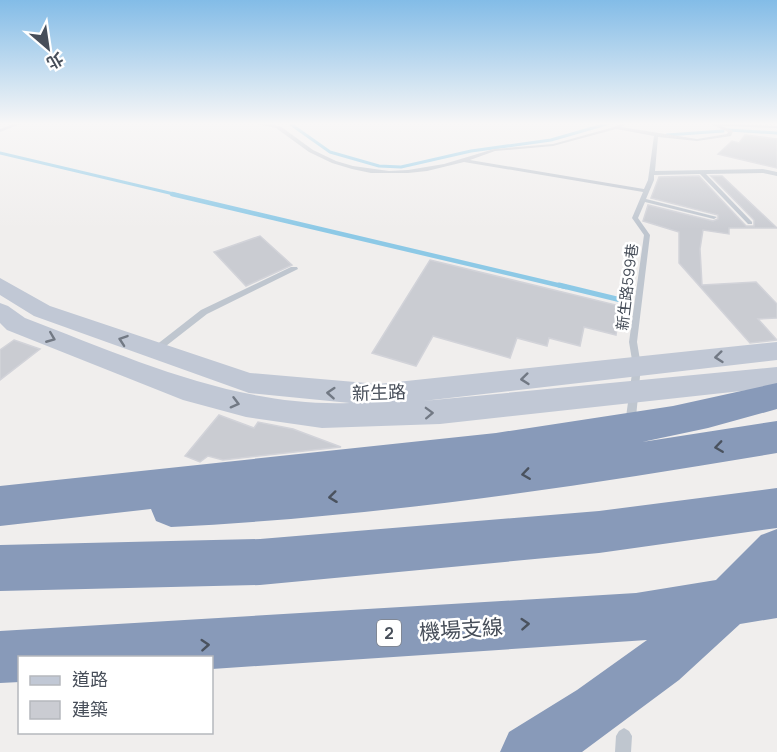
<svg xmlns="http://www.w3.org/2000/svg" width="777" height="752" font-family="Manrope,'Noto Sans TC',sans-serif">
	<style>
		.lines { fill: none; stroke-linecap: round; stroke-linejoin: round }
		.stream-far2 { stroke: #8dc9e6; stroke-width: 3 }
		.stream-far1 { stroke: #8dc9e6; stroke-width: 4.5 }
		.stream { stroke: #8dc9e6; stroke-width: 5 }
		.building { fill: #caccd2; stroke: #d2d3d9; stroke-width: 1.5 }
		.lane { fill: #bfc6cf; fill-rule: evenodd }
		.secondary { fill: #c1c8d5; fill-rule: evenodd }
		.highway { fill: #889ab9; fill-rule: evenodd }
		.oneway { stroke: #727984 }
		.oneway2 { stroke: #4a525e }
		.labels { text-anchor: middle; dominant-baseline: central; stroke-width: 5; stroke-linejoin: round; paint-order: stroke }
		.far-street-label { font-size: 15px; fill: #474e59; stroke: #fff }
		.shield { fill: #fff; stroke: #7e838b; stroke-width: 1.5 }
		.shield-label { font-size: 16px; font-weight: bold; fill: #474e59 }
		.street-label { font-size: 18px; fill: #474e59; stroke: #fff }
		.near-street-label { font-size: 21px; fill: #474e59; stroke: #fff }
	</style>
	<rect width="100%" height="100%" fill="#f0eeed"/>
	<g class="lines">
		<g class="stream-far2">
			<path d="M 266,123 L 272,125"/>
			<path d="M 289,123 L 330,152 L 379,166 L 401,167 L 471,151 L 551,140 L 610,123"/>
			<path d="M 728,130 L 777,133"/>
			<path d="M 667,135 L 723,131"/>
			<path d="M 0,153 L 178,195"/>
		</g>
		<path class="stream-far1" d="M 172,194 L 566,287"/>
		<path class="stream" d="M 559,285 L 625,301"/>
	</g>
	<g class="building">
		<path d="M 745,135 L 777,139 L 777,168 L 718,154 L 732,141 L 739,143 Z"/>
		<path d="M 699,176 L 746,226 L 754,226 L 754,220 L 711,176 L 722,176 L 777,228 L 729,228 L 729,234 L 703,230 L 700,249 L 702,285 L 756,282 L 777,304 L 777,318 L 758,319 L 777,340 L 750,343 L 679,263 L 679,232 L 643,221 L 648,205 L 713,221 L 718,219 L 718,215 L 651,198 L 659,177 Z"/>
		<path d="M 260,236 L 292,265 L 246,286 L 214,252 Z"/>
		<path d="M 430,260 L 620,306 L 616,335 L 584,327 L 580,346 L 549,338 L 547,346 L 517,338 L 510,358 L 433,336 L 416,366 L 372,353 Z"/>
		<path d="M 14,340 L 40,349 L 0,380 L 0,350 Z"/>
		<path d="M 219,415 L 254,428 L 258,422 L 293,429 L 341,447 L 223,460 L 208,456 L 200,462 L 185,456 Z"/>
	</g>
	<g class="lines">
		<g class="lane">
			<path d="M 16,123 L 23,123 L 0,132 L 0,129 Z"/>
			<path d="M 253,123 L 280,126 L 313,150 L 336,161 L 353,166 L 389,171 L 408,170 L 444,164 L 494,149 L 553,144 L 614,127 L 622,123 L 628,123 L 621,127 L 697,139 L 727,134 L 728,132 L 713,125 L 713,123 L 777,126 L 777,128 L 722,126 L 733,131 L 731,136 L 697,141 L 658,137 L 655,171 L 763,169 L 777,172 L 777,176 L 763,173 L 706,174 L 752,222 L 752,224 L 748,224 L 700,174 L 654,175 L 654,180 L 646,199 L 717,217 L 714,219 L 645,202 L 638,218 L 650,235 L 637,342 L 641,366 L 636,417 L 634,420 L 631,421 L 628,420 L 626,417 L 633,366 L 629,342 L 644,235 L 632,218 L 643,192 L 464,162 L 427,171 L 408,173 L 371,173 L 352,169 L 332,163 L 309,152 L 276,128 ZM 616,129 L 654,136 L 648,180 L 644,189 L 470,160 L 495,151 L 553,146 Z"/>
			<path d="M 291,267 L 297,267 L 298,269 L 207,314 L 157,353 L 151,353 L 150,351 L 151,349 L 201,310 Z"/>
			<path d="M 624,728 L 629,731 L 632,736 L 631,752 L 615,752 L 616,736 L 619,731 Z"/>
		</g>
		<path class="secondary" d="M 0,278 L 50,306 L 250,373 L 378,384 L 777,342 L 777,360 L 423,401 L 777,367 L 777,387 L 440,424 L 322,428 L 246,417 L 183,400 L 7,330 L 0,323 L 0,303 L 8,306 L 25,318 C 130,358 235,407 350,403 L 249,393 L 34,316 L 0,295 Z"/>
		<g class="highway">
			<path d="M 777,383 L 777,409 L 708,428 L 642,442 L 777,421 L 777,453 C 576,487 375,517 171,527 L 156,521 L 151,509 L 0,526 L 0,486 L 496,433 L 673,406 Z"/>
			<path d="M 777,488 L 777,528 L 599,553 L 260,585 L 0,591 L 0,545 L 260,539 L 599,511 Z"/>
			<path d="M 777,529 L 777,618 L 740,624 L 679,680 L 582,752 L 500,752 L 509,732 L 577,690 L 647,640 L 212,669 L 212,658 L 20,658 L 20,682 L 0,683 L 0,631 L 636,593 L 716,580 L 761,535 Z"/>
		</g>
	</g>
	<defs><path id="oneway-chevron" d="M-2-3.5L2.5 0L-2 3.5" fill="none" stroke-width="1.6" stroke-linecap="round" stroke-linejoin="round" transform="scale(1.5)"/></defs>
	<g class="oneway">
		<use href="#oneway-chevron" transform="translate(51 338) rotate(22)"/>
		<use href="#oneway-chevron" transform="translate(123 340) rotate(-161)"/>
		<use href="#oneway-chevron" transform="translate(719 357) rotate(174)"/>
		<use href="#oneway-chevron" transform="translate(525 379) rotate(174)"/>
		<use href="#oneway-chevron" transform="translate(331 393) rotate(-176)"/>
		<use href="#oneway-chevron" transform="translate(235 403) rotate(15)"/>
		<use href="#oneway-chevron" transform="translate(429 413) rotate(-2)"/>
	</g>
	<g class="oneway2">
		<use href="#oneway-chevron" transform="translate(719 447) rotate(172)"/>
		<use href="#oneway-chevron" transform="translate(526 474) rotate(172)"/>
		<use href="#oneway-chevron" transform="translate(333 497) rotate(173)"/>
		<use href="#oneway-chevron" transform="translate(525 624) rotate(-4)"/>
		<use href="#oneway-chevron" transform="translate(205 645) rotate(-4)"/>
	</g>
	<linearGradient id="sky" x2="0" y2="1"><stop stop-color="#83bce7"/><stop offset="0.54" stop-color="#f8f7f7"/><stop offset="1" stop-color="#f8f7f7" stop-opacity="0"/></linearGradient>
	<rect width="777" height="229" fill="url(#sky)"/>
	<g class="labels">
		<g class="far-street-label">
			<text transform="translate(627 287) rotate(-83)">新生路599巷</text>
		</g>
		<rect class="shield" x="377" y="620" width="24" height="26" rx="4.5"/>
		<g class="shield-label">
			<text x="389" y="633">2</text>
		</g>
		<g class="street-label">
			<text transform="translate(379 392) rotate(-2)">新生路</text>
		</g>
		<g class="near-street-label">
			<text transform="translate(461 629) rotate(-4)">機場支線</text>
		</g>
	</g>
	<rect x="18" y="656" width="195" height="78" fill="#ffffff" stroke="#b5b8bd" stroke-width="1.5"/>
	<rect x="30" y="676" width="30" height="9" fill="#c1c8d5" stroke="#b5b8bd" stroke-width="1.5"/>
	<text x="72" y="686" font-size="18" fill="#474e59">道路</text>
	<rect x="30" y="701" width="30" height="18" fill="#caccd2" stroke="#b5b8bd" stroke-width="1.5"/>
	<text x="72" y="716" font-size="18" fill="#474e59">建築</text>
	<g transform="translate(48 48) rotate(151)" stroke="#ffffff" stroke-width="4.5" paint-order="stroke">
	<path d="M0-4.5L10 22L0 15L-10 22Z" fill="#474e59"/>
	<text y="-9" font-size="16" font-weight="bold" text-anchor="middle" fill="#474e59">北</text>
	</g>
</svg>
